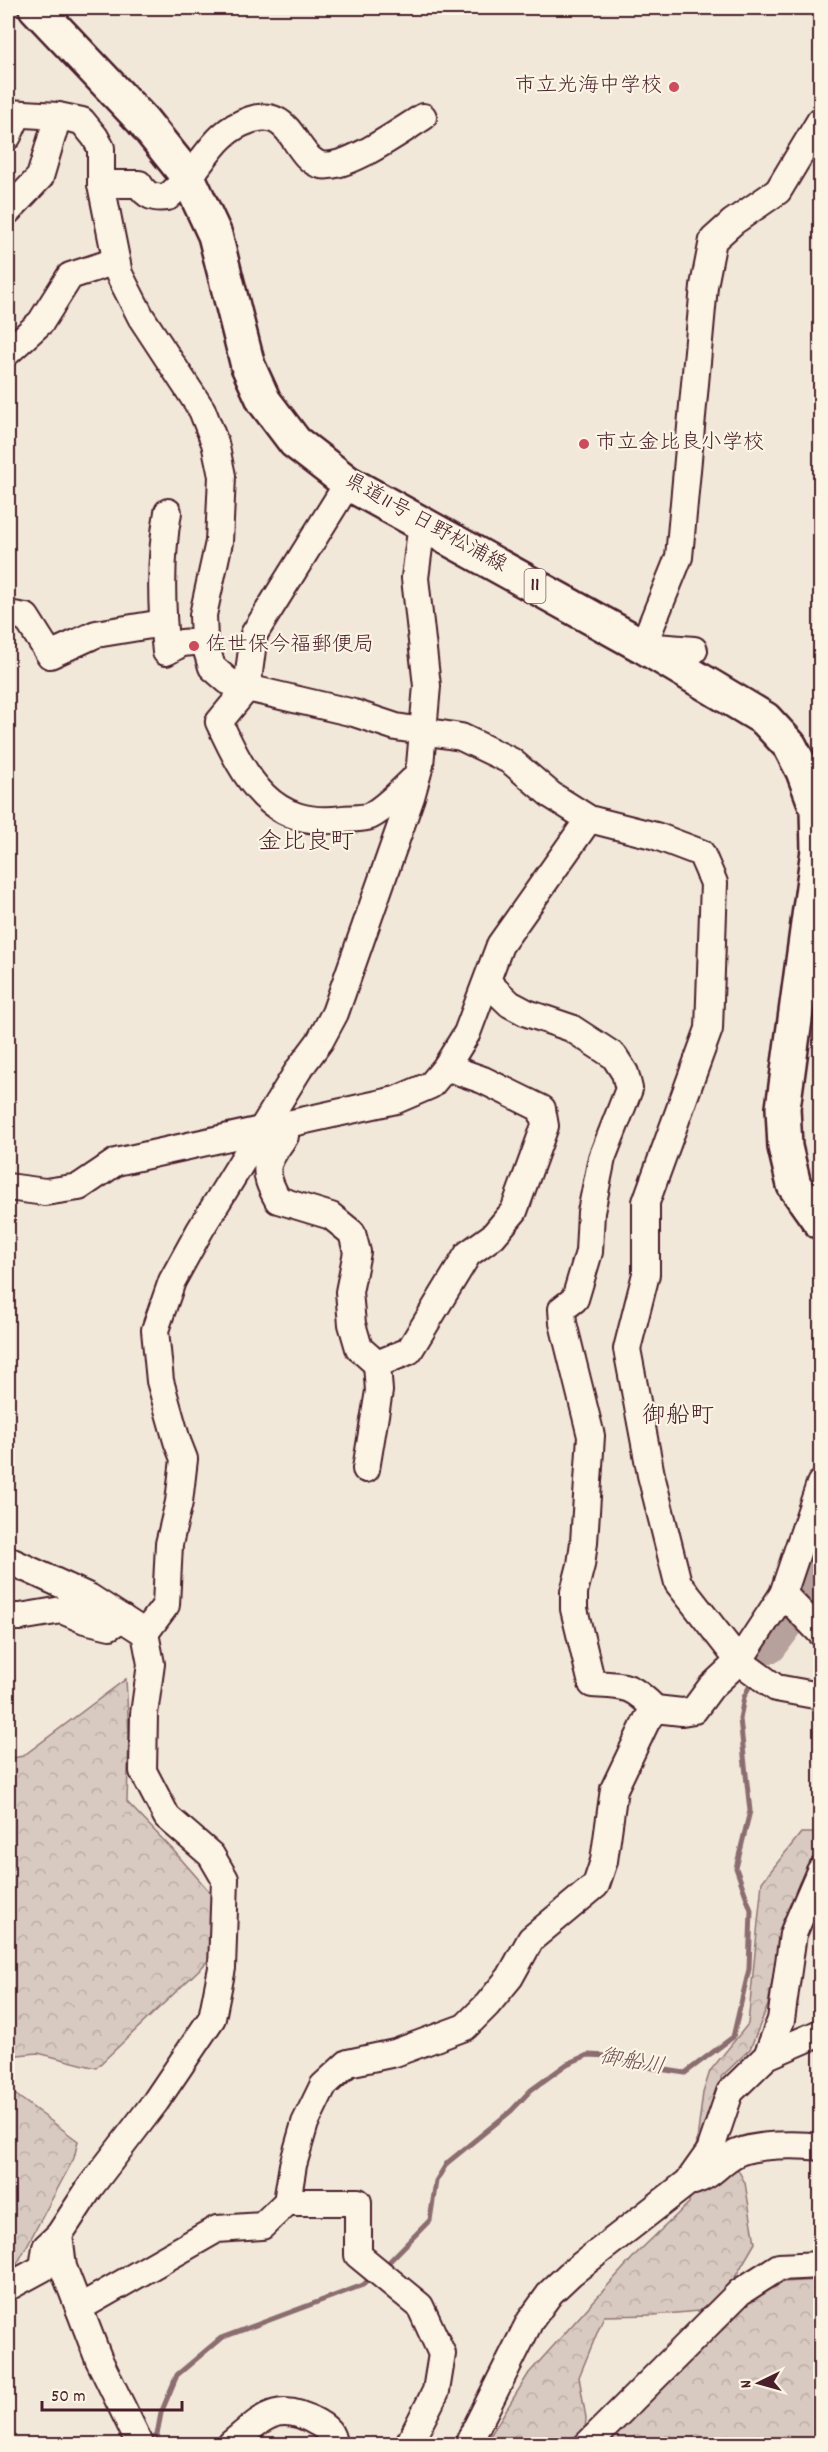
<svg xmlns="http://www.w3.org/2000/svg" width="828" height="2452" font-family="Dekko,'Klee One',sans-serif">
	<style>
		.forest { fill: url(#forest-crowns); stroke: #917476; stroke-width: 1.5 }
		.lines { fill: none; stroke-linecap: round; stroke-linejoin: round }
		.stream { stroke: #8b6d6f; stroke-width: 5 }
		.river { stroke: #b6a19c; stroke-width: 33 }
		.minor-casing { stroke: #4a1f2b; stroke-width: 30 }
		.major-casing { stroke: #4a1f2b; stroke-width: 38 }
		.minor { stroke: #fcf5e5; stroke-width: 26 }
		.major { stroke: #fcf5e5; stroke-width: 33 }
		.poi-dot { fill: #d1495b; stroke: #fcf5e5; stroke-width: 2 }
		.labels { text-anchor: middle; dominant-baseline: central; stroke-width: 4.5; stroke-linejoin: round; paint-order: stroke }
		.shield { fill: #fcf5e5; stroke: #7f5f63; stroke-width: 1.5 }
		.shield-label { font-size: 20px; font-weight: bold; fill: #4a1f2b }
		.poi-label { font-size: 21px; fill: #4a1f2b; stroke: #fcf5e5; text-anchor: start }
		.street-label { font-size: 21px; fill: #4a1f2b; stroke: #fcf5e5 }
		.water-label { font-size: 22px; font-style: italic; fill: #704c53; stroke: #fcf5e5 }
		.quarter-label { font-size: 24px; fill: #4a1f2b; stroke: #fcf5e5 }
	</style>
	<defs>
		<pattern id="forest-crowns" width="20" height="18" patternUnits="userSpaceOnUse" patternTransform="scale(1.5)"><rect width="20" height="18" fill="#d8cac0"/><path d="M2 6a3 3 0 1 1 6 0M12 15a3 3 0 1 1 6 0" fill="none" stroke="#bbada5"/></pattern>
	</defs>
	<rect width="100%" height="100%" fill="#f1e8da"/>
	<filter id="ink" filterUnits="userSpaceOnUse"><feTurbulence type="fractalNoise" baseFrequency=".0167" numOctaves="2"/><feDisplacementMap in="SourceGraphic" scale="12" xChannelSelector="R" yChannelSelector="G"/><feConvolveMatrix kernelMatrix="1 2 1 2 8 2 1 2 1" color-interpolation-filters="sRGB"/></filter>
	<g filter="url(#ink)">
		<g class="forest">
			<path d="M 126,1679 L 129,1735 L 127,1802 L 173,1850 L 237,1923 L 205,1964 L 96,2068 L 38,2053 L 8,2056 L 8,1759 L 23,1756 Z"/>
			<path d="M 801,1833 L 817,1833 L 816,1851 L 782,1923 L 768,2005 L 750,2049 L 721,2077 L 725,2145 L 745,2183 L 755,2243 L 727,2291 L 699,2311 L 654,2315 L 604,2316 L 579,2377 L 586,2418 L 585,2430 L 569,2444 L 485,2444 L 529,2373 L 637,2253 L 689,2203 L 703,2093 L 710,2071 L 748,2024 L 762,1882 Z"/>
			<path d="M 8,2089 L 78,2141 L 74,2158 L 8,2281 Z"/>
			<path d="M 820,2280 L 820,2444 L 605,2444 L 740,2307 L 783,2282 Z"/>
		</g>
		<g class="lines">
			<g class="stream">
				<path d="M 759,1668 L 770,1647"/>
				<path d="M 384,2267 L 430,2220 L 436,2181 L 447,2163 L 511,2111 L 531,2090 L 567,2064 L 588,2055 L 609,2056 L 653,2068 L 685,2073 L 733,2037 L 749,1969 L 751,1910 L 736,1868 L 750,1811 L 740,1719 L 744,1697 L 753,1679"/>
				<path d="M 148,2443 L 157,2435 L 161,2413 L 177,2375 L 221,2338 L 363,2285 L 372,2277"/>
			</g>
			<path class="river" d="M 770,1647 L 794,1615 L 820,1550"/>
			<g class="minor-casing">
				<g id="minor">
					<path d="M 8,113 L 58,116 L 82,121 L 95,137 L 101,148 L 101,184 L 119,274 L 141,317 L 202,410 L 215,443 L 222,476 L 219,542 L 203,615 L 204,641 L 212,667 L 228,681 L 247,688 L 354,713 L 396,727 L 461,737 L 511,761 L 551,795 L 589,819 L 656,836 L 701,853 L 714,883 L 709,1029 L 646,1202 L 646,1274 L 627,1349 L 651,1475 L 678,1583 L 739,1661 L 776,1688 L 820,1696"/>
					<path d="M 8,136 L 18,114"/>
					<path d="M 101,184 L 139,184 C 146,196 154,199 168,197 C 175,190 182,184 188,178 C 209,154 217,131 250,120 C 265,115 276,117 287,129 C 297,140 305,161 321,165 C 347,170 400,131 423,117"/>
					<path d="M 8,211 L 40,177 L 58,116"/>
					<path d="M 8,352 L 41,322 L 70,276 L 116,261"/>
					<path d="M 348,483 L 254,634 L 247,688 L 219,722 C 246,780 271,829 343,819 C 351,818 363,819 370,816 C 387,807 402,790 416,777"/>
					<path d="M 168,512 C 160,558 161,606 166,652 L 182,643 L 204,641"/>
					<path d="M 8,614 L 26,617 L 50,655 L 96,634 L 163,623"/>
					<path d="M 694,650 L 643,646 L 679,557 L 704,286 L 713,240 L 733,222 L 778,191 L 820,121"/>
					<path d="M 487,982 L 510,1004 L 527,1013 L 571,1028 L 614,1056 L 625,1073 L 629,1089 L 602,1158 L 591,1212 L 589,1252 L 575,1299 L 562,1309 L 563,1323 L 591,1436 L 584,1542 L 581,1565 L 574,1592 L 574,1609 L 592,1684 C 625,1686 631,1684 655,1709"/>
					<path d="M 283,1123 L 285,1136 C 265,1163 261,1170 278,1200 L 331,1216 L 352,1233 L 357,1252 L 349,1292 L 352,1324 L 359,1348 L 377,1364"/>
					<path d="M 8,1187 L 45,1192 L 79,1187 L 116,1162 L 396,1100 L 431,1085 L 446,1067 L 467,1033 L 500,945 L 589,819"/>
					<path d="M 366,1469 L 379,1391 L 377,1364 L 409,1351 L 468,1254 L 493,1236 L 514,1211 L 545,1126 L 542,1109 L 483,1080 L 446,1067"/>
					<path d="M 8,1560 L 89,1597 L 145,1633 L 151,1664 L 144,1714 L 143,1771 L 167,1817 L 211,1855 L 225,1879 L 222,1968 L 212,2018 L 156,2101 L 91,2186 L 59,2235 L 46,2247 L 43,2268 L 8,2287"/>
					<path d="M 783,1594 L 820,1632"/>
					<path d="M 8,1617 L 20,1617 L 62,1610 L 85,1620 L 110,1626 L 122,1618"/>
					<path d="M 145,1633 L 166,1605 L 169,1544 L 179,1502 L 184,1459 L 177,1441 L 160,1381 L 155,1330 L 172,1281 L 200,1230 L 299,1069 L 320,1041 L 335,1013 L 411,797 L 420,765 L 427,686 L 415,578 L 422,523"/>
					<path d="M 767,2056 L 820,2033"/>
					<path d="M 694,2181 C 712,2176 720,2161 737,2153 C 756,2144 799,2144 820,2147"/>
					<path d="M 287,2202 L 358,2202 L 358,2255 L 420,2306 L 442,2354 L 436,2391 L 409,2444"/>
					<path d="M 59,2235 L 63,2267 L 79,2308 L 99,2360 L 140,2444"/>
					<path d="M 79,2308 L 217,2229 L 262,2226 L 287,2202 L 293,2165 L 305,2123 L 323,2086 L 348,2063 L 395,2053 L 465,2027 L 487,2005 L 510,1977 L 531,1939 L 596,1885 L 604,1861 L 614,1789 L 647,1720 L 655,1709 L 682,1712 L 694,1710 L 711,1687 L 739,1661 L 783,1594 L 820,1484"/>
					<path d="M 231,2444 C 263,2418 277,2399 318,2423 C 327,2428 332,2433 333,2444"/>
					<path d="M 468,2444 L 530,2321 L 551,2292 L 570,2274 L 688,2182 L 710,2151 L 730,2092 L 767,2056 L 781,2020 L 793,1934 L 820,1871"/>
					<path d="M 588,2444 L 740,2292 L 779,2267 L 820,2265"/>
				</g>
			</g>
			<g class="major-casing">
				<path id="major" d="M 36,8 L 143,121 L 188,177 L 215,235 L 248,366 L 264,401 L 295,442 L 348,483 L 643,646 L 765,719 L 790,746 L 803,771 L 817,809 L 818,850 L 783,1108 L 785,1147 L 794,1185 L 820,1222"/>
			</g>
			<use href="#minor" class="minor"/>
			<use href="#major" class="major"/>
		</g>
	</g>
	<g class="poi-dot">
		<circle cx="674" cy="87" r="6"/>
		<circle cx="584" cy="444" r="6"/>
		<circle cx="194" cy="646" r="6"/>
	</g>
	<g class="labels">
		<rect class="shield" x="524.5" y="569" width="21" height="34" rx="4.5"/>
		<g class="shield-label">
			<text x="535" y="586">11</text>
		</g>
		<g class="poi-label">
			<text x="662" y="87" text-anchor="end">市立光海中学校</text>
			<text x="596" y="444">市立金比良小学校</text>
			<text x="206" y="646">佐世保今福郵便局</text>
		</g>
		<g class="street-label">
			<text transform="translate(425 524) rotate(29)">県道11号 日野松浦線</text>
		</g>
		<g class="water-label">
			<text transform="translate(632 2063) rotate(10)">御船川</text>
		</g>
		<g class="quarter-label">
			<text x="306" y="843">金比良町</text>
			<text x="678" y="1417">御船町</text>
		</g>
	</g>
	<rect width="828" height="2452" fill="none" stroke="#fcf5e5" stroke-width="30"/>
	<rect x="15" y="15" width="798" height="2422" fill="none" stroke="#4a1f2b" stroke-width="2" filter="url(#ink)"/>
	<g transform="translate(759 2383) rotate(265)" stroke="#fcf5e5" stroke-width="4.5" paint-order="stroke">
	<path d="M0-4.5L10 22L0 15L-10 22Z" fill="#4a1f2b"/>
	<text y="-9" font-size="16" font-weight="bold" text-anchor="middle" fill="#4a1f2b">N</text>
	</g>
	<path d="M42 2401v9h140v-9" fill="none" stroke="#4a1f2b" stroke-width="3"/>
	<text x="51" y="2401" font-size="18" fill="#4a1f2b" stroke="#fcf5e5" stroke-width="4.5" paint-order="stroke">50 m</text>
</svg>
